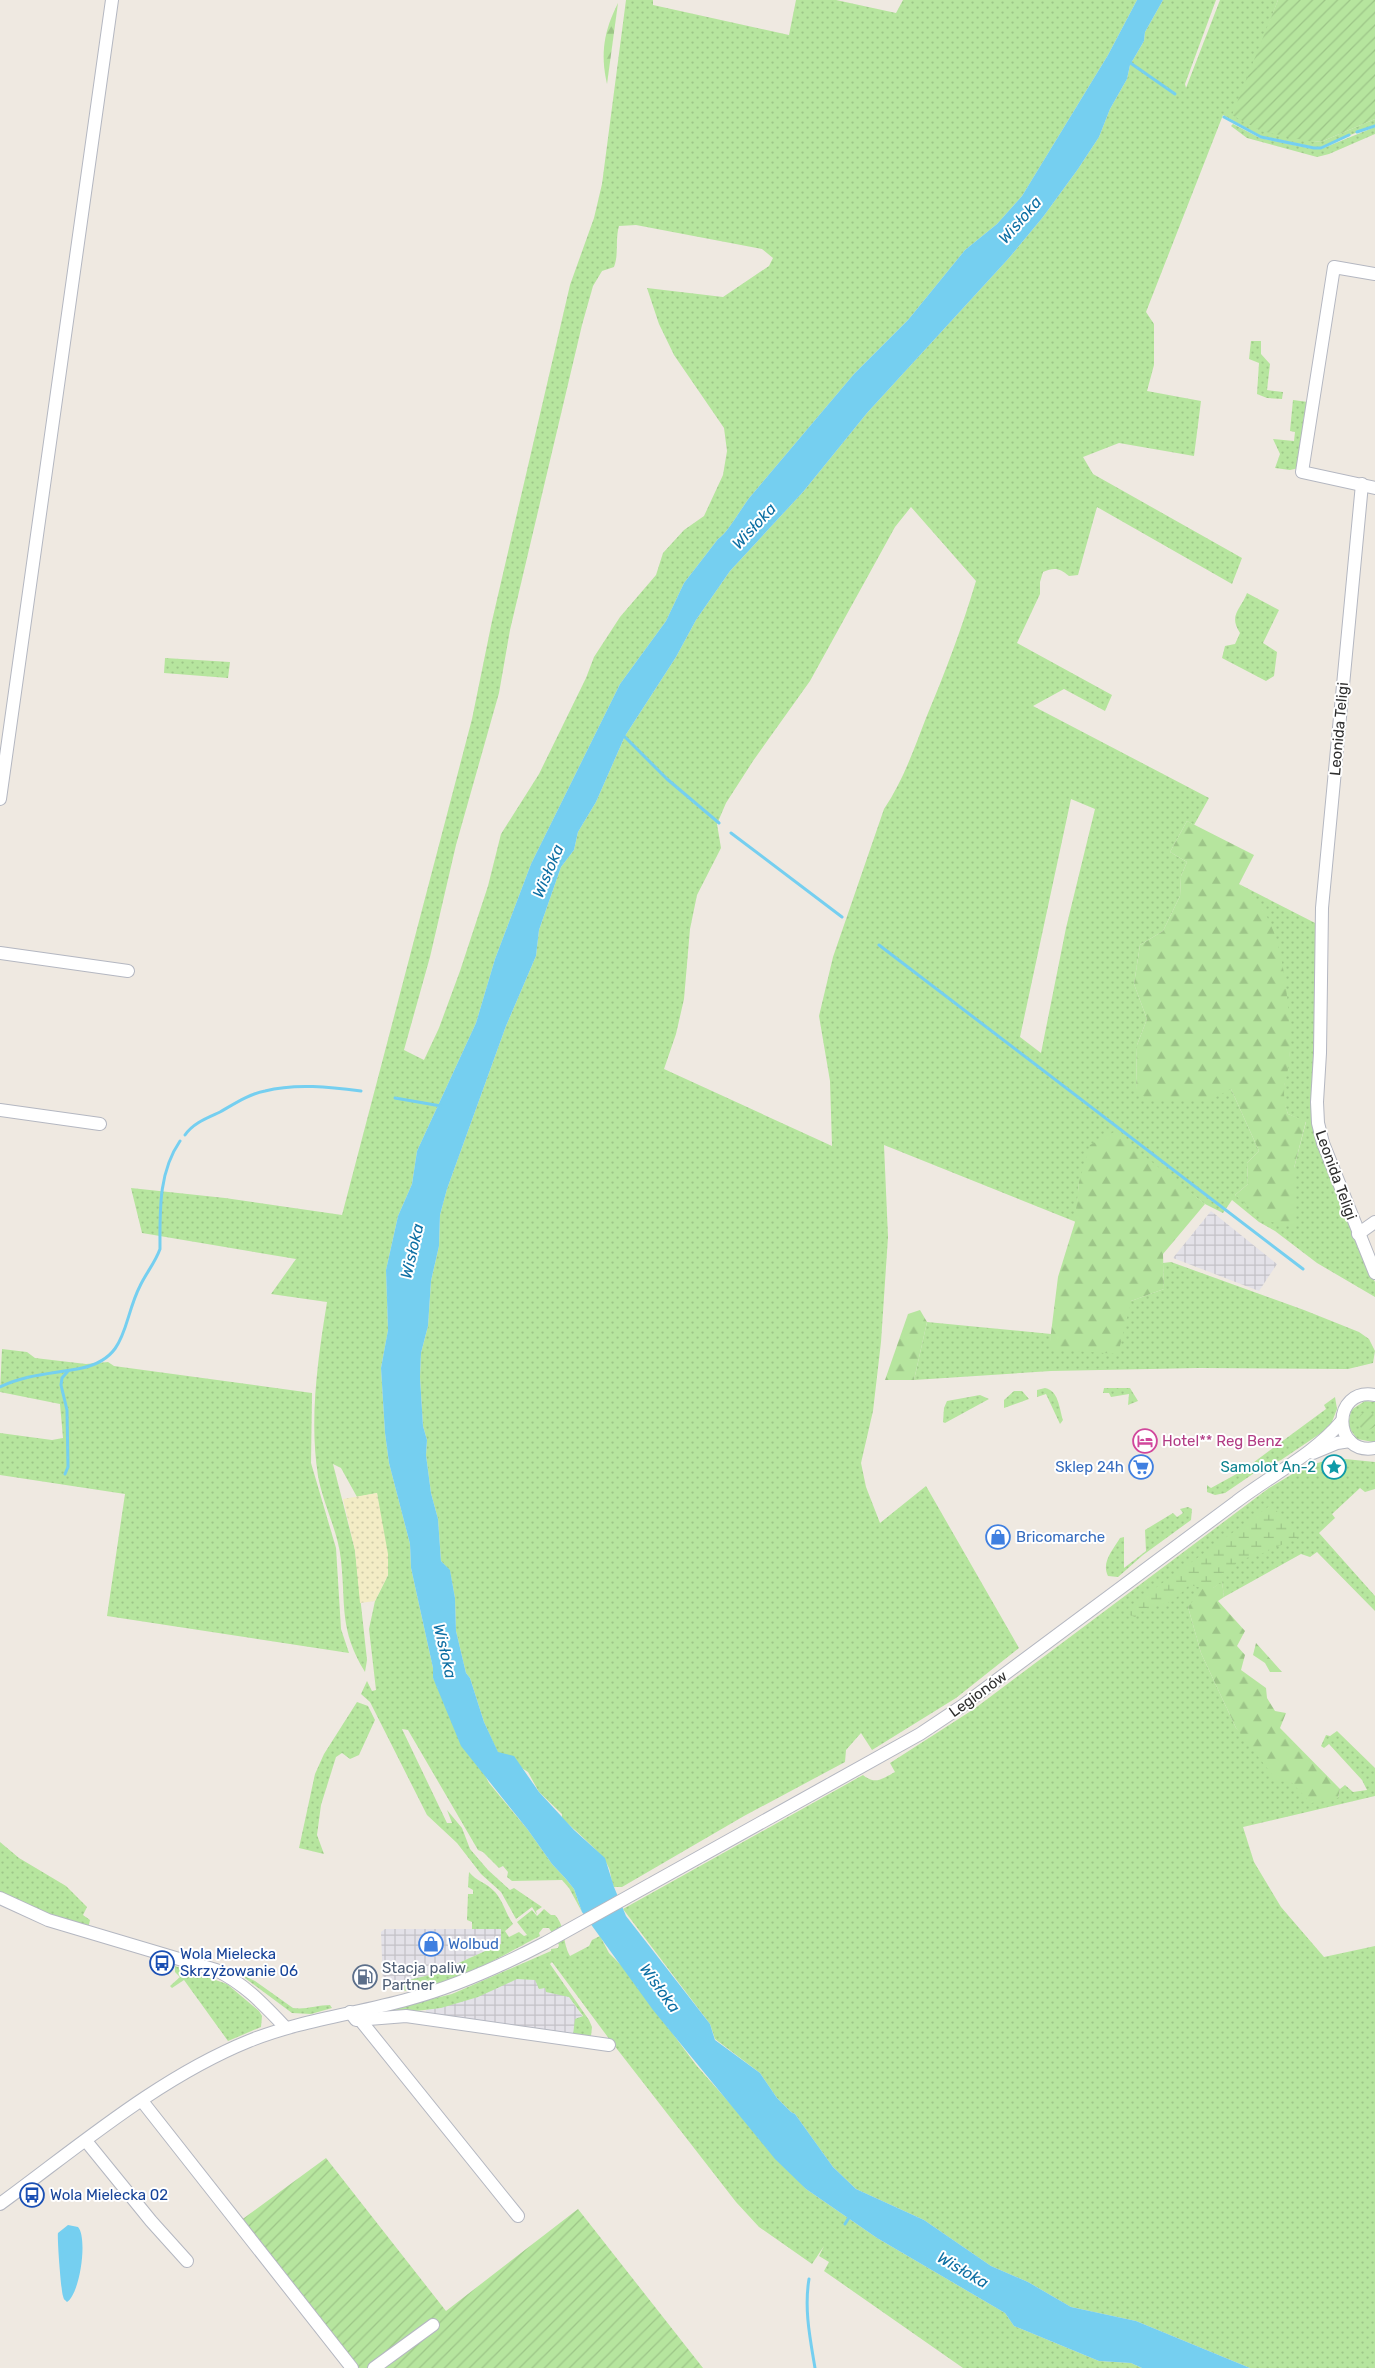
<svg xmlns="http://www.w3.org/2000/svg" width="1375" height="2368" font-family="Rubik,sans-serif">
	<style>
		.industrial { fill: url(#industrial-grid) }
		.grass { fill: url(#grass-dots); fill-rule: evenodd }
		.forest { fill: url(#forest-firs) }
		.wetland { fill: url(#wetland-marsh) }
		.sand { fill: url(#sand-dots) }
		.garden { fill: url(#garden-furrows) }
		.water { fill: #75cff0 }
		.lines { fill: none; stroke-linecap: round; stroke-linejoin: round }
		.stream { stroke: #75cff0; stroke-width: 3 }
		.minor-casing { stroke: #b4b7c1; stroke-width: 14 }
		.minor { stroke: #fff; stroke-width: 12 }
		.labels { text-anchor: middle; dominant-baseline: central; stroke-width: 4; stroke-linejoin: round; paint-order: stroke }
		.street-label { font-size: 15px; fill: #2e2e2e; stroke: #fff }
		.hotel-label { font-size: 15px; fill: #b23c85; stroke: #fff; text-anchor: start }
		.shop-label { font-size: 15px; fill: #366cbe; stroke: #fff; text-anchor: start }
		.culture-label { font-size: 15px; fill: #0d838f; stroke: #fff; text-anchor: end }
		.transit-label { font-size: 15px; fill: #164399; stroke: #fff; text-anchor: start }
		.service-label { font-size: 15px; fill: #4e5e75; stroke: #fff; text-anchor: start }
		.water-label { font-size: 16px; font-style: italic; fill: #0d6fa3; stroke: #fff }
	</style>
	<defs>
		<pattern id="industrial-grid" width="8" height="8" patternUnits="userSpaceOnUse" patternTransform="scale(1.25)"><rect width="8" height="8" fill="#e3e1e8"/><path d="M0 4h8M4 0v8" fill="none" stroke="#c3c1c7"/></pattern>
		<pattern id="grass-dots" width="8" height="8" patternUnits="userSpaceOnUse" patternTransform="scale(1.25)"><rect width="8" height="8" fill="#b6e59e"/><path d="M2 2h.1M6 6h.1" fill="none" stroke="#9dc588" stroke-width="1.8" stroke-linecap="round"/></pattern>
		<pattern id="forest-firs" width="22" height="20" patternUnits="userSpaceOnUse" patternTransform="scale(1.25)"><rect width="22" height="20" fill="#b6e59e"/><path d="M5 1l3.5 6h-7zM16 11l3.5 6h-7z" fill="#9dc588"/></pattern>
		<pattern id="wetland-marsh" width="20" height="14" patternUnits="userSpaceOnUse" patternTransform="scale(1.25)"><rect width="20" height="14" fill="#b6e59e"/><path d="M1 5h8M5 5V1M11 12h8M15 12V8" fill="none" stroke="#9dc588"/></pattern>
		<pattern id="sand-dots" width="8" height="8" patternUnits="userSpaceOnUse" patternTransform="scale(1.25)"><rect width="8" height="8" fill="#f3ecc5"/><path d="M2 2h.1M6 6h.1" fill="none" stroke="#d1cbaa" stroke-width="1.8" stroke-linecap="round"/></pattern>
		<pattern id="garden-furrows" width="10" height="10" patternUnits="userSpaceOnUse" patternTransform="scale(1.25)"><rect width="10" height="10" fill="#b6e59e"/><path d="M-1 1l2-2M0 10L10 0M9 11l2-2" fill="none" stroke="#9dc588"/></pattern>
	</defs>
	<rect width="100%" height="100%" fill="#efe9e1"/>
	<g class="industrial">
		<path d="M 1211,1211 L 1277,1264 L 1259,1291 L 1173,1258 Z"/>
		<path d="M 385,1929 L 501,1929 L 501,1944 L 434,1974 L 409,1981 L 383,1984 L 381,1932 Z"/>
		<path d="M 540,1966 L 569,1997 L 583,2017 L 584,2037 L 426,2016 L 426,2010 Z"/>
	</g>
	<g class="grass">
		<path d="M 626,0 L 653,0 L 653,5 L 789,35 L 796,0 L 836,0 L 896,13 L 903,0 L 1137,0 L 1108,55 L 1022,196 L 997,224 L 965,250 L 908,320 L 854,374 L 750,497 C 742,507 727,534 718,539 L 684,583 L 666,621 L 620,684 L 531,864 L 495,959 L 476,1023 L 417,1151 L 412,1184 L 398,1216 L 386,1270 L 388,1330 L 381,1368 L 385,1433 L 389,1463 L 410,1544 L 411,1568 L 433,1668 L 433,1678 L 489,1783 L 528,1830 L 552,1864 L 566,1879 L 574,1889 L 582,1912 L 569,1888 L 562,1880 L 512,1881 L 507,1877 L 508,1872 L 503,1866 L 499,1868 L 483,1852 L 478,1850 L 408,1730 L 402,1729 L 447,1823 L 452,1823 L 447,1810 L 462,1828 L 470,1849 L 488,1870 L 510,1890 L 514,1888 L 542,1907 L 536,1911 L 537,1915 L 532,1907 L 516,1919 L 501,1892 L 481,1874 L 457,1843 L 427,1815 L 370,1702 L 361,1694 L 367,1681 L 372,1691 L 376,1690 L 369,1629 L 375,1601 L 388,1575 L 377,1493 L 357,1497 L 341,1468 L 333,1464 L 355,1550 L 367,1660 L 365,1672 C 339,1629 346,1607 341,1560 C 338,1531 323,1504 318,1476 C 309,1419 318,1358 327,1302 L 271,1294 L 296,1259 L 142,1233 L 131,1188 L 225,1198 L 342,1215 L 472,719 L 492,621 L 570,285 L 594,218 L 602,184 ZM 636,225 L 762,249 L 773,258 L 769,266 L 723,297 L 647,288 L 659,324 L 674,355 L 724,428 L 727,451 L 723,475 L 704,516 L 684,530 L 663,553 L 656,575 L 620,617 L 594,657 L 586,678 L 539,774 L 501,834 L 488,886 L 460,971 L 439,1028 L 424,1060 L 404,1050 L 430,957 L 456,845 L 499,693 L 510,630 L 582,325 L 593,286 L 602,271 L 614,267 C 619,254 615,240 619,226 Z"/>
		<path d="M 1163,0 L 1216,0 L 1185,84 L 1186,88 L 1220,0 L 1278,0 L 1263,40 L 1313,142 L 1323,141 L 1375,119 L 1375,125 L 1321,147 L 1314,147 L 1261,136 L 1223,115 L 1146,312 L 1154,324 L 1154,365 L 1147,391 L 1201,401 L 1194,456 L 1119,443 L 1083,457 L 1093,474 L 1242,558 L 1232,584 L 1097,507 L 1078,575 L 1069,576 C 1060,568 1054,567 1043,572 L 1040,582 L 1040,594 L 1017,643 L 1112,695 L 1105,711 L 1064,689 L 1033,706 L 1209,798 L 1194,825 L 1187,821 L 1170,852 L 1187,862 L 1181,876 L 1180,896 L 1163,931 L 1140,945 L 1134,984 L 1147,1019 L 1137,1045 L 1136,1090 L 1231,1089 L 1259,1151 L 1247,1163 L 1248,1184 L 1235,1195 L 1294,1225 L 1294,1168 L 1306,1122 L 1288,1114 L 1282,1097 L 1290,1052 L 1263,911 L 1239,884 L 1317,924 L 1314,1124 L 1365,1262 L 1375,1282 L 1375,1297 L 1317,1263 L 1275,1231 L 1259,1222 L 1232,1200 L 1223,1213 L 1205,1204 L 1154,1166 L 1079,1182 L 1076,1222 L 884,1145 L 888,1237 L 881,1342 L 873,1411 L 861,1463 L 866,1487 L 880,1523 L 926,1486 L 1019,1648 L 956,1698 L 872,1750 L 861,1733 L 846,1750 L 845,1762 L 744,1816 L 622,1887 L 614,1887 C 611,1881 611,1874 609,1868 C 605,1855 573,1829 562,1818 L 562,1814 L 539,1792 L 528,1772 L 498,1753 L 484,1722 L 470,1678 L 466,1673 L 456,1631 L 455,1598 L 450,1571 L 441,1561 L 438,1519 L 431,1493 L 426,1455 L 427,1440 L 423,1426 L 420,1377 L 421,1353 L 428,1326 L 431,1281 L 439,1246 L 440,1215 L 447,1189 L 506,1026 L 536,956 L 539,930 L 561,867 L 574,850 L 578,832 L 596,802 L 625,736 L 676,657 L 696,620 L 730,571 L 803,492 L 867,413 L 1009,258 L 1043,217 L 1078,169 L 1099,137 L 1110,109 L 1127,79 L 1130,65 L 1144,41 L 1145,32 ZM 911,507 L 976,581 C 962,628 945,673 926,718 C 914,749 903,781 884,809 L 833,957 L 819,1016 L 830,1081 L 832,1146 L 664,1069 L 676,1034 L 684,999 L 690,929 L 697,895 L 721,848 L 717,824 L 726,803 L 753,761 L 810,681 L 895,527 ZM 1071,799 L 1095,809 L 1066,928 L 1041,1053 L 1020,1037 Z"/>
		<path d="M 1233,124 L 1260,138 L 1313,149 L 1321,149 L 1375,127 L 1375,134 L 1329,154 L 1317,157 L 1247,138 L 1231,126 Z"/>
		<path d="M 1251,341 L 1261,341 L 1261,354 L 1270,364 L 1267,390 L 1283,392 L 1282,399 L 1267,398 L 1257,394 L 1259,363 L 1249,359 Z"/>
		<path d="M 1293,400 L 1308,402 L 1303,420 L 1303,439 L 1299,451 L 1299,468 L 1290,470 L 1275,468 L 1280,454 L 1273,439 L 1294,441 L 1295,432 L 1290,431 Z"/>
		<path d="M 1247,593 L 1279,610 L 1263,643 L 1277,652 L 1274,676 L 1266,681 L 1222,658 L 1225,646 L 1235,644 L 1240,633 C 1228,615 1241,609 1247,593 Z"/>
		<path d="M 165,658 L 230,662 L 228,678 L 164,673 Z"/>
		<path d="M 1171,1262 L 1304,1310 L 1359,1332 L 1369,1339 L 1375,1351 L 1373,1363 L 1348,1369 L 1199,1368 L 1051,1371 L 914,1380 L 927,1322 L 1051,1334 L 1050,1349 L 1131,1301 L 1164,1289 L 1163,1263 Z"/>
		<path d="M 2,1349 L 27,1352 L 35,1358 L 86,1364 L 108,1362 L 114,1366 L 312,1393 L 311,1463 L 336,1548 L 341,1629 L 349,1653 L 107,1616 L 125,1494 L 0,1475 L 0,1433 L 52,1440 L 63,1438 L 60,1404 L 0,1392 Z"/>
		<path d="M 1045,1388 C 1059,1391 1059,1408 1063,1420 L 1060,1424 L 1046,1394 L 1037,1397 L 1037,1390 Z"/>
		<path d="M 1104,1388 L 1130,1388 L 1138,1401 L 1128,1405 L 1129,1394 L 1111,1397 L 1109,1393 L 1103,1393 Z"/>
		<path d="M 1014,1391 L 1022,1391 L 1029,1399 L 1004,1408 L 1004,1400 Z"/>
		<path d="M 980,1395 L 989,1399 L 945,1423 L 943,1422 L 944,1408 L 947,1401 Z"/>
		<path d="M 1335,1397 L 1337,1409 L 1330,1427 L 1281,1460 L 1263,1467 L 1225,1493 L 1215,1495 L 1207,1492 L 1207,1485 L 1211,1488 L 1242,1471 L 1326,1409 L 1324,1405 Z"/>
		<path d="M 1365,1401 L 1375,1402 L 1375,1441 L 1373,1442 L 1357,1439 L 1348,1426 L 1351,1410 Z"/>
		<path d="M 1335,1458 L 1375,1462 L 1375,1489 L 1365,1492 L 1360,1488 L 1332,1514 L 1335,1518 L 1319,1533 L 1375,1596 L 1375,1611 L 1317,1552 L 1310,1557 L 1301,1554 L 1224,1597 L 1222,1582 L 1213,1588 L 1207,1589 L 1188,1607 L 1201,1653 L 1236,1728 L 1291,1782 L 1338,1798 L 1340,1789 L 1345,1785 L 1353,1792 L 1367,1790 L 1362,1780 L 1329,1744 L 1324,1748 L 1321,1746 L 1326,1735 L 1330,1736 L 1337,1731 L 1375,1768 L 1375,1796 L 1243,1827 L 1254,1862 L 1281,1907 L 1324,1957 L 1375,1946 L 1375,2368 L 1250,2368 L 1136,2321 L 1071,2307 L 1028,2282 L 991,2266 L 924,2220 L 856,2189 L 833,2167 L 795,2114 L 791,2112 L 777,2098 L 760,2073 L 715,2039 L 710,2024 L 623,1909 L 863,1775 C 875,1785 882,1779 895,1772 L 890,1763 L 974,1709 L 1269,1488 L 1304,1467 Z"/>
		<path d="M 1188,1507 L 1192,1509 L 1191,1520 L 1143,1555 L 1118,1577 L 1108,1576 C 1101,1562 1113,1550 1120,1538 L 1124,1537 L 1124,1568 L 1146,1551 L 1145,1530 L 1173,1513 L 1177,1517 L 1183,1513 L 1180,1509 Z"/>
		<path d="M 357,1702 L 368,1706 L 375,1720 L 359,1755 L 350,1759 L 342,1753 L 336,1757 L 321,1805 L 317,1835 L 324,1854 L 299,1848 L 315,1774 L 324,1754 Z"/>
		<path d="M 0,1842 L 19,1858 L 66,1886 L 87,1907 L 83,1915 L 90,1920 L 88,1929 L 53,1917 L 0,1892 Z"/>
		<path d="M 469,1872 C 476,1881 487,1883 495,1892 C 503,1901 506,1914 513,1924 L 505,1931 L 509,1937 L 519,1932 L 524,1936 L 527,1935 L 517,1922 L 532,1910 L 537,1916 L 544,1909 L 551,1915 L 555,1915 C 566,1927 562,1942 570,1956 L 589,1946 L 592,1940 L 600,1936 L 609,1953 L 623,1967 L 696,2065 L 806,2189 L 877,2238 L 1005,2313 L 1014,2326 L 1099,2361 L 1131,2363 L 1142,2368 L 963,2368 L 824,2271 L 829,2262 L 819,2256 L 824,2246 L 812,2264 L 759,2227 L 736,2202 L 610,2040 L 552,1962 L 550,1964 L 589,2020 L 592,2027 L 591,2036 L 573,2035 L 575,2019 L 583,2016 L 569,1997 L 546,1992 L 545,1988 L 539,1989 L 535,1980 L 517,1979 L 478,1997 L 441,2008 L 366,2017 L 366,2015 L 452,1994 L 551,1951 L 551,1949 L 558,1948 L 559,1945 L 549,1928 L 543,1928 L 539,1933 L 540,1936 C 514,1949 425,2002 400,1989 L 396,1983 L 434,1974 L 501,1944 L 501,1929 L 472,1929 L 472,1922 L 467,1920 L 468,1894 L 473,1894 L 473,1890 L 468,1887 Z"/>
		<path d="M 175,1966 L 227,1984 L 259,2011 L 262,2016 L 261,2027 L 228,2041 L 184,1980 L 172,1988 L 170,1986 L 180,1977 L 175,1972 Z"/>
		<path d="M 238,1973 L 255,1981 L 293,2008 C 305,2010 318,2005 330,2005 L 332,2008 L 311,2014 L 292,2013 Z"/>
	</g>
	<g class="forest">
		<path d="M 618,3 L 607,84 C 600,53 604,31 618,3 Z"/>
		<path d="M 1187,821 L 1254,855 L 1239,884 C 1247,892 1256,900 1262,909 C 1285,940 1290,1013 1290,1051 C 1290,1077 1278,1086 1288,1114 L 1306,1121 L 1294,1168 L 1294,1226 L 1266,1221 L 1235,1195 L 1248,1184 L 1247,1163 L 1259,1151 L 1231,1089 L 1210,1100 L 1148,1100 L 1136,1090 L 1137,1045 L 1147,1019 L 1134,984 L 1140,945 L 1163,931 L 1180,896 L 1181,876 L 1187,862 L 1170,852 Z"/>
		<path d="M 1114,1132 L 1205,1204 L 1163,1254 L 1164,1289 L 1131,1301 L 1118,1354 L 1049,1349 L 1058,1277 L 1075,1222 L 1079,1182 L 1090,1145 Z"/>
		<path d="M 920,1310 L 927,1322 L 914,1380 L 885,1380 L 908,1314 Z"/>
		<path d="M 1222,1581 L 1224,1597 L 1218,1601 L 1245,1631 L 1237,1646 L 1245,1655 L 1241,1670 L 1266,1688 L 1267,1698 L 1275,1711 L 1286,1713 L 1280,1728 L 1340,1789 L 1338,1798 L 1311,1803 L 1291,1782 L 1277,1781 L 1236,1728 L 1201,1653 L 1188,1607 L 1203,1588 L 1213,1588 Z"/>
		<path d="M 1256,1643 L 1282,1672 L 1270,1672 L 1265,1663 L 1253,1655 Z"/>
	</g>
	<path class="wetland" d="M 1271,1505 L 1299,1535 L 1297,1538 L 1261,1554 L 1239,1560 L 1222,1581 L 1213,1588 L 1207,1589 L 1189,1585 L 1173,1601 L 1143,1610 L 1135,1617 L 1127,1614 L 1129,1607 Z"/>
	<path class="sand" d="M 377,1493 L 388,1554 L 388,1575 L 375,1601 L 360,1603 L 355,1550 L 343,1499 Z"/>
	<g class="garden">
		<path d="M 1278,0 L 1375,0 L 1375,119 L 1323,141 L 1313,142 L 1261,131 L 1232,115 Z"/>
		<circle cx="1367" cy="1421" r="9"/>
		<path d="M 326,2158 L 446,2311 L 578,2209 L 703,2368 L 358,2368 L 240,2221 Z"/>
	</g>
	<g class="water">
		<path d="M 1137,0 L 1163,0 L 1145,32 L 1144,41 L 1130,65 L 1127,79 L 1110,109 L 1099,137 L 1078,169 L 1043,217 L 1009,258 L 867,413 L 803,492 L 730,571 L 696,620 L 676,657 L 625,736 L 596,802 L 578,832 L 574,850 L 561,867 L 539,930 L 536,956 L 506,1026 L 447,1189 L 440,1215 L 439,1246 L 431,1281 L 428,1326 L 421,1353 L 420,1377 L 423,1426 L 427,1440 L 426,1455 L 431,1493 L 438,1519 L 441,1561 L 450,1570 L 455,1598 L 456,1631 L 466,1673 L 470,1678 L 484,1722 L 498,1752 L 514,1756 L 539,1792 L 574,1830 L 605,1858 L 614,1887 L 626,1916 L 710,2024 L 715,2040 L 760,2073 L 777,2098 L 791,2112 L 795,2114 L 833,2167 L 856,2189 L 924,2220 L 991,2266 L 1028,2282 L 1071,2307 L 1136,2321 L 1250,2368 L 1142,2368 L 1131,2363 L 1099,2361 L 1014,2326 L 1005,2313 L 877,2238 L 806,2189 L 775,2159 L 653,2010 L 582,1912 L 574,1889 L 566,1879 L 552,1864 L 528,1830 L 461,1746 L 433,1678 L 433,1668 L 411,1568 L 410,1544 L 389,1463 L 385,1433 L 381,1368 L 388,1330 L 386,1270 L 398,1216 L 412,1184 L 417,1151 L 476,1023 L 495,959 L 531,864 L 620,684 L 666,621 L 684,583 L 718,539 C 727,534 742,507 750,497 L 854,374 L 908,320 L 965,250 L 997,224 L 1022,196 L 1108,55 Z"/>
		<path d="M 68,2225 L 78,2227 C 88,2238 80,2294 67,2302 C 64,2299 64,2300 63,2296 C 61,2291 57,2237 58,2233 Z"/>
	</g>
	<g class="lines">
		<g class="stream">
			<path d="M 1129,62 L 1175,94"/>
			<path d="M 1224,117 L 1261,137 L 1314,148 L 1321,148 L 1349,135"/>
			<path d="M 1357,132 L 1375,126"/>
			<path d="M 622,734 L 667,779 L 719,823"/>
			<path d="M 731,833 L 842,917"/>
			<path d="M 879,945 L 1303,1269"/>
			<path d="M 395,1098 L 441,1106"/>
			<path d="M 185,1135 C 193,1123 207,1118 220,1112 C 234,1104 249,1094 265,1091 C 295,1083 331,1087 361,1091"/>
			<path d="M 0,1387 C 27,1374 53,1374 82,1368 C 129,1358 122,1321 140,1286 C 146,1273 155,1263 160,1249 C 160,1212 158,1173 180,1141"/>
			<path d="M 65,1474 L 68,1467 L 67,1410 L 61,1385 L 62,1378 L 68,1371"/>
			<path d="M 845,2224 L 850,2216"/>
			<path d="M 809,2279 C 804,2309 810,2338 815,2368"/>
		</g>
		<g class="minor-casing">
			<g id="minor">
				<path d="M 1375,274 L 1334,267 L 1302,472 L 1375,488"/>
				<path d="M 1362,484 L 1322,908 L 1320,1053 L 1317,1102 L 1318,1123 L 1323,1143 L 1375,1273"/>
				<path d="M 0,799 L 112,0"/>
				<path d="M 0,953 L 128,971"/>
				<path d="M 0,1110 L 100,1124"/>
				<path d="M 1358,1234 L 1375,1222"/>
				<path d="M 1375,1395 C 1331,1387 1332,1456 1375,1448"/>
				<path d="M 1313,1453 L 1337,1443 L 1350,1441"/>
				<path d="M 0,1898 L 48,1920 L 216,1970 C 245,1984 264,2005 286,2028"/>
				<path d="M 350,2012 L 356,2020 L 406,2016 L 609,2045"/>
				<path d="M 361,2021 L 518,2216"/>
				<path d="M 142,2101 L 352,2368"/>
				<path d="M 86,2141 L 151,2221 L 187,2261"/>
				<path d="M 0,2204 C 78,2147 158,2078 249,2041 C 301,2020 356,2014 409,1999 C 457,1986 501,1966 545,1943 L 920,1734 L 962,1706 C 1054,1638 1145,1570 1236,1502 C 1271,1475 1313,1455 1341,1422"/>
				<path d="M 374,2368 L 433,2325"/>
			</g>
		</g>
		<use href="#minor" class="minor"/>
	</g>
	<defs>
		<g id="hotel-ring" transform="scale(1.25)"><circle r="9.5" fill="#fff" stroke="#d1479c" stroke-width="1.5"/><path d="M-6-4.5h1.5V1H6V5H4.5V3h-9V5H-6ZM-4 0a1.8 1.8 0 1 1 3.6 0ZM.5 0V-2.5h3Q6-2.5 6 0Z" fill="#d1479c"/></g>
		<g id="supermarket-ring" transform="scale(1.25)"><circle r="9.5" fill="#fff" stroke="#3f7fe0" stroke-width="1.5"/><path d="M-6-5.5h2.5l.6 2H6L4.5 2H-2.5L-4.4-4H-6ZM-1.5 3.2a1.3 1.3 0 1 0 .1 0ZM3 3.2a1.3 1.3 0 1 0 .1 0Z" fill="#3f7fe0"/></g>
		<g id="sight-ring" transform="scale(1.25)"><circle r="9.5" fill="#fff" stroke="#0f9aa8" stroke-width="1.5"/><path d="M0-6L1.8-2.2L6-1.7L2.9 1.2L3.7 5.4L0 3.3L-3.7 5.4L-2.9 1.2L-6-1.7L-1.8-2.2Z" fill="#0f9aa8"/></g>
		<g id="shop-ring" transform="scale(1.25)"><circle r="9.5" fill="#fff" stroke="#3f7fe0" stroke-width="1.5"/><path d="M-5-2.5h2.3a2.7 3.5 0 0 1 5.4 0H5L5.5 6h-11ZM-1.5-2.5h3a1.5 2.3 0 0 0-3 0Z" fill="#3f7fe0"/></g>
		<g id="bus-ring" transform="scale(1.25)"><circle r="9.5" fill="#fff" stroke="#1a4fb4" stroke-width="1.5"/><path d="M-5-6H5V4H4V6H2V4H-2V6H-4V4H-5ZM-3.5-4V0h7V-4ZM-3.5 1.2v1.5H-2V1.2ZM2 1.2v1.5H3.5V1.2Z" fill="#1a4fb4"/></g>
		<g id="fuel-ring" transform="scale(1.25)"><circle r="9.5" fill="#fff" stroke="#5c6f8a" stroke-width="1.5"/><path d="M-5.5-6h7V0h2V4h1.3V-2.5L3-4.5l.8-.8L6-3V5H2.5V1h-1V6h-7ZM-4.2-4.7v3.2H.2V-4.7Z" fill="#5c6f8a"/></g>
	</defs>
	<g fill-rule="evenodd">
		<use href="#hotel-ring" x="1145" y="1441"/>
		<use href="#supermarket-ring" x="1141" y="1467"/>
		<use href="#sight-ring" x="1334" y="1467"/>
		<use href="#shop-ring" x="998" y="1537"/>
		<use href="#shop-ring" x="431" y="1944"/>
		<use href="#bus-ring" x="162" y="1963"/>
		<use href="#fuel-ring" x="365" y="1977"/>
		<use href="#bus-ring" x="32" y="2195"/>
	</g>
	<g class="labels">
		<g class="street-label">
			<text transform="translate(1339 729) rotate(-85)">Leonida Teligi</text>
			<text transform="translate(1336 1175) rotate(70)">Leonida Teligi</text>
			<text transform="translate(978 1694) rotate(-36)">Legionów</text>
		</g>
		<g class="hotel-label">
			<text x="1162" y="1441">Hotel** Reg Benz</text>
		</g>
		<g class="shop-label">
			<text x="1124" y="1467" text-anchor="end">Sklep 24h</text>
			<text x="1016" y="1537">Bricomarche</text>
			<text x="448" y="1944">Wolbud</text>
		</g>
		<g class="culture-label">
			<text x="1316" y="1467">Samolot An-2</text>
		</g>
		<g class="transit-label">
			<text x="180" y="1954">Wola Mielecka<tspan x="180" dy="17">Skrzyżowanie 06</tspan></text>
			<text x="50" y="2195">Wola Mielecka 02</text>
		</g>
		<g class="service-label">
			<text x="382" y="1968">Stacja paliw<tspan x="382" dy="17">Partner</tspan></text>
		</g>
		<g class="water-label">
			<text transform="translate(1020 220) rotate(-49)">Wisłoka</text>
			<text transform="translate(754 526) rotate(-47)">Wisłoka</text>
			<text transform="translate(548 871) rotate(-67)">Wisłoka</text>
			<text transform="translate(412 1251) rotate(-77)">Wisłoka</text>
			<text transform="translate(445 1651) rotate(77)">Wisłoka</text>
			<text transform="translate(660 1988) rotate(54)">Wisłoka</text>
			<text transform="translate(963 2270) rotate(30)">Wisłoka</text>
		</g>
	</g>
</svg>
